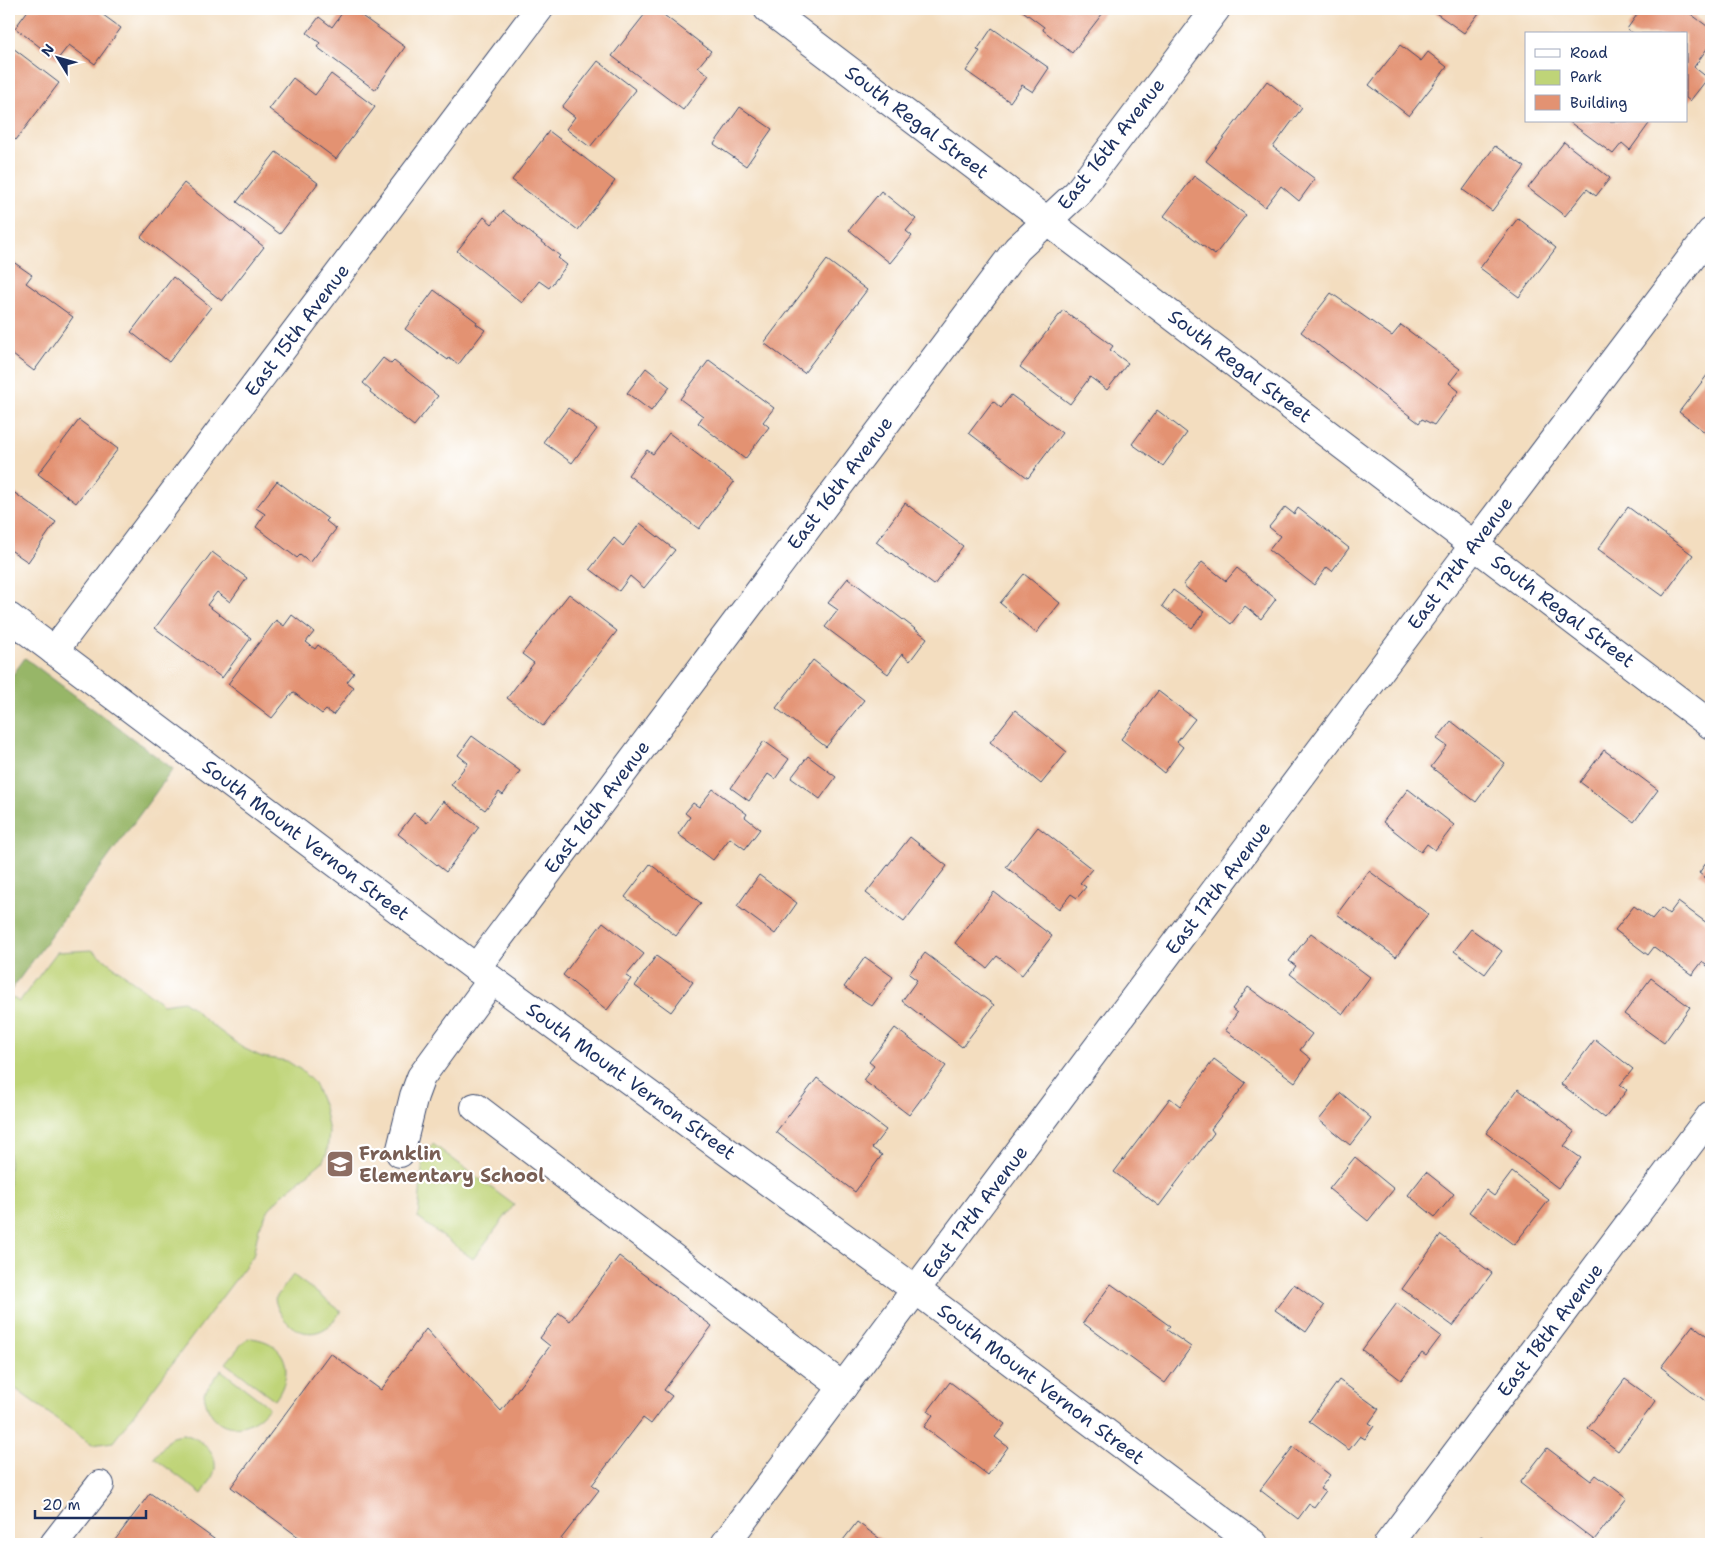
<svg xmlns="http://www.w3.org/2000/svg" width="1720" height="1553" font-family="'Shantell Sans',sans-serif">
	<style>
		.green { fill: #bfd478; stroke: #6d826b }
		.forest { fill: #97b668; stroke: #597263 }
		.building { fill: #e39272 }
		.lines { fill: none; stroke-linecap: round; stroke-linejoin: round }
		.minor-casing { stroke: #3b496d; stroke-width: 30 }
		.minor { stroke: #fff; stroke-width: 28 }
		.labels { text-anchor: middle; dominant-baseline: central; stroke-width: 4.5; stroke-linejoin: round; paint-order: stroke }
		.street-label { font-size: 19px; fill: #1b2f5e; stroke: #fff }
		.education-label { font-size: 19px; font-weight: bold; fill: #785e54; stroke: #fff; text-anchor: start }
	</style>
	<rect width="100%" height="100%" fill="#fff"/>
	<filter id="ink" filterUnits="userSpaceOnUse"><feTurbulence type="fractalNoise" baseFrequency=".02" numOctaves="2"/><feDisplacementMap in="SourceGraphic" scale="10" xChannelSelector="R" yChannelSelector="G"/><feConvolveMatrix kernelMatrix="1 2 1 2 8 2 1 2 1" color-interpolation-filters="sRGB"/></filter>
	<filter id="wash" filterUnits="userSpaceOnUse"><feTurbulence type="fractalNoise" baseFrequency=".0096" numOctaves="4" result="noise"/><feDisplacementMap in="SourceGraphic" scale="20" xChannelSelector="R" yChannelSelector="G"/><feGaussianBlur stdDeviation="1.12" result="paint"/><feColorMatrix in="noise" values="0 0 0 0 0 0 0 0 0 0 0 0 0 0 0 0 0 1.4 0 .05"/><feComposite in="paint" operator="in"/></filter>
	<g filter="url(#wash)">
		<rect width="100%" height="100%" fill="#f3ddbf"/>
		<g class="green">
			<path d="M 92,950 L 163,1004 L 183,1001 L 193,1008 L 205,1020 L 243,1048 L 262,1057 L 287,1061 L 301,1070 L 314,1083 L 324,1107 L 329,1132 L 327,1153 L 322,1162 L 281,1196 L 269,1209 L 259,1228 L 253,1256 L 113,1442 L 92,1445 L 9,1384 L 9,995 L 19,1002 L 57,952 Z"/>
			<path d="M 433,1144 L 514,1205 L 473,1259 L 418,1218 L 423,1157 Z"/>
			<path d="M 293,1275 L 341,1311 C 338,1315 335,1320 331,1324 C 308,1345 280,1325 275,1299 Z"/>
			<path d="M 251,1338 C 288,1342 295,1373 275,1400 L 226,1363 L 244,1341 Z"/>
			<path d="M 221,1370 L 269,1407 C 246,1437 209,1433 204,1393 Z"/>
			<path d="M 183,1434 C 199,1438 217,1449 215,1469 C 213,1478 207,1486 202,1494 L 154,1458 L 172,1436 Z"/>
		</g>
		<path class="forest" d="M 25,658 L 173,769 L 9,993 L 9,680 Z"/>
		<g id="blocks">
			<g class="building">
				<path d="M 29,9 L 81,9 L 83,10 L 84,9 L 95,9 L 121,28 L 95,64 L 69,45 L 57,60 L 15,28 Z"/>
				<path d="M 345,9 L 352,9 L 405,47 L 375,90 L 317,47 L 320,43 L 307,33 L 319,17 L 332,27 Z"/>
				<path d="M 649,9 L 656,9 L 711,51 L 698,67 L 709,75 L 683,110 L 612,56 Z"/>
				<path d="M 1020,9 L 1106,9 L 1072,53 L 1043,30 L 1044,27 Z"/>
				<path d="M 1430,9 L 1482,9 L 1464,33 Z"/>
				<path d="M 1641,9 L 1684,9 L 1711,29 L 1711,43 L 1694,67 L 1708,78 L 1690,101 L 1686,98 L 1686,34 L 1634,34 L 1627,29 Z"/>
				<path d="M 992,28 L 1049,68 L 1033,92 L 1022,85 L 1010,102 L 966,71 L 980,51 L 977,50 Z"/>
				<path d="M 9,45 L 59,83 L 16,140 L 9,135 Z"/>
				<path d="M 1400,45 L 1421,61 L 1428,52 L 1447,67 L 1409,116 L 1369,85 Z"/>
				<path d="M 598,61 L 636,90 L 590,147 L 566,129 L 575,117 L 562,107 Z"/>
				<path d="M 331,74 L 375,107 L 336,159 L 269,109 L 293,78 L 315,95 Z"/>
				<path d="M 1267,81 L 1302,108 L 1273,147 L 1315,179 L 1299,201 L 1281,186 L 1265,207 L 1206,161 Z"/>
				<path d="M 740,107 L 772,129 L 746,166 L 714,144 Z"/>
				<path d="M 1568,121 L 1651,121 L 1630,150 L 1622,143 L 1613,154 Z"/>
				<path d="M 549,131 L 615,181 L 578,230 L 512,180 Z"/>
				<path d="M 1564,142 L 1610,178 L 1596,196 L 1587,189 L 1565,216 L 1528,188 Z"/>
				<path d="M 1495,146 L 1525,167 L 1492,211 L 1463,190 Z"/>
				<path d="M 276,152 L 318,183 L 280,234 L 237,202 Z"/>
				<path d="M 1194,176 L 1246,215 L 1215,255 L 1164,216 Z"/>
				<path d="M 184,183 L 264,247 L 222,301 L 141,237 Z"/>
				<path d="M 881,191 L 916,219 L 906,231 L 912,236 L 890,263 L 849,230 Z"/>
				<path d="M 503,211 L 560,256 L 558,258 L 567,265 L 549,288 L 539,281 L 522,303 L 457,251 L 484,217 L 492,224 Z"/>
				<path d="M 1518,218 L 1556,248 L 1519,297 L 1480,268 Z"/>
				<path d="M 9,259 L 32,275 L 26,283 L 73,317 L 34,371 L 9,352 Z"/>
				<path d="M 827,260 L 867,290 L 804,373 L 764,343 Z"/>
				<path d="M 173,277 L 211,307 L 169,362 L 131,332 Z"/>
				<path d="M 434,290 L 477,322 L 476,324 L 485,330 L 458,365 L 449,358 L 448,360 L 405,329 Z"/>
				<path d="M 1331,293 L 1392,336 L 1401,325 L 1460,369 L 1449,383 L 1459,391 L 1434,425 L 1422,419 L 1419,423 L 1301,332 Z"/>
				<path d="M 1063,310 L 1113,346 L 1110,350 L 1128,363 L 1107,390 L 1090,377 L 1070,404 L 1020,367 Z"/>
				<path d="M 383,358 L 391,364 L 394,361 L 438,396 L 414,426 L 370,392 L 371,390 L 363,383 Z"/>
				<path d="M 709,360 L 774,408 L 763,422 L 769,427 L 745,459 L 698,423 L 703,416 L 680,399 Z"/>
				<path d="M 646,368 L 670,387 L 651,411 L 627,393 Z"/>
				<path d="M 1711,370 L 1711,437 L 1679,412 Z"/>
				<path d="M 1011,395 L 1062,433 L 1028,478 L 969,433 L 993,401 L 1001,408 Z"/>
				<path d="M 568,408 L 597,429 L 572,463 L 543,442 Z"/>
				<path d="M 1157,410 L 1187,433 L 1163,466 L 1132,444 Z"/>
				<path d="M 79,420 L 118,449 L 76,503 L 38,474 Z"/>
				<path d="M 669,433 L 734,482 L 699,529 L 628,475 L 647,450 L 653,454 Z"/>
				<path d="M 277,481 L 328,519 L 326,521 L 336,529 L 310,563 L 300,555 L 297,558 L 256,527 L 265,514 L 256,508 Z"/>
				<path d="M 9,489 L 56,522 L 28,562 L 9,549 Z"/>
				<path d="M 905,503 L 963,546 L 934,585 L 876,542 Z"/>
				<path d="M 1285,507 L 1294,514 L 1298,508 L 1349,548 L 1332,571 L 1327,567 L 1314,585 L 1269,550 L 1280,536 L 1269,527 Z"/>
				<path d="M 1628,507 L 1693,555 L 1663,596 L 1598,549 Z"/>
				<path d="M 640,523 L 675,550 L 644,588 L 630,576 L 619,591 L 590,569 L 614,538 L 623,546 Z"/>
				<path d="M 212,552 L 247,578 L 230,602 L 217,592 L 207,605 L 251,638 L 222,678 L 155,628 Z"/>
				<path d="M 1202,562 L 1226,581 L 1237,568 L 1276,599 L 1261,619 L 1245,606 L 1231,624 L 1183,585 Z"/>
				<path d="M 1024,574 L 1060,603 L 1036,633 L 1000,603 Z"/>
				<path d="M 848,578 L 927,638 L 910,661 L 902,654 L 888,674 L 825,627 L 838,610 L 828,603 Z"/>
				<path d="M 1173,590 L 1204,612 L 1192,628 L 1162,606 Z"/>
				<path d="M 569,594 L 617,631 L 543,726 L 507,698 L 534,663 L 522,654 Z"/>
				<path d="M 292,615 L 314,632 L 306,642 L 315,649 L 318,645 L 354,673 L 347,682 L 354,687 L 333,715 L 326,710 L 322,714 L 293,692 L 272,718 L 228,684 L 276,620 L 284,626 Z"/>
				<path d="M 813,660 L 864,700 L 826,747 L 776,708 Z"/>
				<path d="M 1158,691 L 1195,719 L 1177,742 L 1183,747 L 1164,773 L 1121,739 Z"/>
				<path d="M 1015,710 L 1067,752 L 1041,784 L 990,742 Z"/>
				<path d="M 1451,721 L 1505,763 L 1476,802 L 1431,767 L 1447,746 L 1437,739 Z"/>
				<path d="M 472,736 L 520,771 L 503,795 L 499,792 L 485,810 L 451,785 L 468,763 L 458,755 Z"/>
				<path d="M 764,741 L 789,759 L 775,779 L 768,774 L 749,801 L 731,788 Z"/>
				<path d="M 1604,750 L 1658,790 L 1634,822 L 1580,782 Z"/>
				<path d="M 808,756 L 836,777 L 820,799 L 791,778 Z"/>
				<path d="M 713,789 L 747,814 L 745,817 L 760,829 L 745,849 L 730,838 L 713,860 L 678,834 L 690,817 L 685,813 L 693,803 L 699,807 Z"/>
				<path d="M 1408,789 L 1454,825 L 1435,850 L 1427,844 L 1421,852 L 1383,822 Z"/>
				<path d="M 443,801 L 479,827 L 446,872 L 398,834 L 414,813 L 427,823 Z"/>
				<path d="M 1038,827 L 1092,869 L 1080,883 L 1086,887 L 1077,898 L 1071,894 L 1059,909 L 1006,867 Z"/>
				<path d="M 910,837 L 947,866 L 904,922 L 866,893 Z"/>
				<path d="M 1711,856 L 1711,882 L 1699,873 Z"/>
				<path d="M 650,864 L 701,903 L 676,936 L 625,897 Z"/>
				<path d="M 1369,871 L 1428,914 L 1396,957 L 1337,914 Z"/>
				<path d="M 759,875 L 797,903 L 775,934 L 737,906 Z"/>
				<path d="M 994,892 L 1052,936 L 1022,975 L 997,956 L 987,968 L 955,943 Z"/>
				<path d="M 1678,902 L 1711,926 L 1711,966 L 1710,968 L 1702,962 L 1692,975 L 1654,947 L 1648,955 L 1615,930 L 1634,906 L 1652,919 L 1661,908 L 1669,914 Z"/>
				<path d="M 603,922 L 644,954 L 626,976 L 631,979 L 607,1010 L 563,975 Z"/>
				<path d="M 1471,929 L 1502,951 L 1485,974 L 1454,951 Z"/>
				<path d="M 1311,933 L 1370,977 L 1343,1014 L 1290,974 L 1296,966 L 1289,961 Z"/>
				<path d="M 925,953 L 994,1005 L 962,1047 L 902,1001 L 917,980 L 909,974 Z"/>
				<path d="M 656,956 L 693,982 L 671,1012 L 635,986 Z"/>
				<path d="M 865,957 L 893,977 L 872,1006 L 844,987 Z"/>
				<path d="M 1651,978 L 1690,1007 L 1664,1043 L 1624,1014 Z"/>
				<path d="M 1248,987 L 1312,1034 L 1300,1050 L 1311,1059 L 1295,1082 L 1225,1030 L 1237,1013 L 1232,1009 Z"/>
				<path d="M 895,1028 L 946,1066 L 909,1115 L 863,1080 L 874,1066 L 869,1062 Z"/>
				<path d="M 1595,1039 L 1633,1069 L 1620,1085 L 1627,1090 L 1605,1118 L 1561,1084 Z"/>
				<path d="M 1214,1059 L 1246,1083 L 1211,1129 L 1214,1133 L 1159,1206 L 1114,1172 L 1170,1098 L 1180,1106 Z"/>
				<path d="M 817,1078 L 886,1130 L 872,1148 L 882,1155 L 855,1192 L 776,1132 Z"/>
				<path d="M 1518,1089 L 1575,1132 L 1564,1146 L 1581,1158 L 1558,1188 L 1486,1133 Z"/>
				<path d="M 1341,1093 L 1371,1118 L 1350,1145 L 1319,1120 Z"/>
				<path d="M 1355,1157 L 1394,1189 L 1368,1221 L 1329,1189 Z"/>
				<path d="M 1426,1172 L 1454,1194 L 1435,1217 L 1408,1195 Z"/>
				<path d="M 1512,1172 L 1549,1200 L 1514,1245 L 1469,1212 L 1486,1190 L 1494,1196 Z"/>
				<path d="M 1441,1235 L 1492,1273 L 1453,1326 L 1402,1289 Z"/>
				<path d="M 619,1256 L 712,1326 L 664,1390 L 672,1396 L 651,1424 L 643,1418 L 592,1485 L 599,1490 L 557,1544 L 308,1544 L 231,1487 L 330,1353 L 381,1390 L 426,1329 L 501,1411 L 550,1346 L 540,1338 L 559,1313 L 570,1321 Z"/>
				<path d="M 1111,1284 L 1170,1326 L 1167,1330 L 1191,1347 L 1165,1383 L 1083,1323 Z"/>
				<path d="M 1294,1284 L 1324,1306 L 1306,1332 L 1275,1310 Z"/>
				<path d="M 1397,1303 L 1441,1336 L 1426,1356 L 1422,1353 L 1401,1380 L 1362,1350 Z"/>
				<path d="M 1693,1325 L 1711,1339 L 1711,1401 L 1709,1404 L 1661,1367 Z"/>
				<path d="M 1625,1379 L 1656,1401 L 1618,1451 L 1588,1428 Z"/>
				<path d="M 1339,1380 L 1379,1409 L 1369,1423 L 1374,1426 L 1365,1439 L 1360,1436 L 1349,1450 L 1309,1421 Z"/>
				<path d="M 950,1382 L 1005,1424 L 995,1437 L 1008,1447 L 988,1475 L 924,1427 L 933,1415 L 928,1411 Z"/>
				<path d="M 1293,1447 L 1330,1475 L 1320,1489 L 1325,1492 L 1314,1507 L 1309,1504 L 1298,1519 L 1260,1490 Z"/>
				<path d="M 1547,1448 L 1591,1481 L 1596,1475 L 1627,1498 L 1594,1540 L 1520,1483 Z"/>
				<path d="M 150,1493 L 221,1544 L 112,1544 Z"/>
				<path d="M 857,1522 L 887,1544 L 840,1544 Z"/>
				<path d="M 1481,1536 L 1493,1544 L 1474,1544 Z"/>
			</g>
		</g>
	</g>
	<g filter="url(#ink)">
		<use href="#blocks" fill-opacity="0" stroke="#3b496d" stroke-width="1"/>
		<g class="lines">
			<g class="minor-casing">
				<g id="minor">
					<path d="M 768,9 L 1711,725"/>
					<path d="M 9,617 L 476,968 L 916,1290 L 1254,1544"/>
					<path d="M 54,651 L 539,9"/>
					<path d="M 476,968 L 1017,249 L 1077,193 L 1216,9"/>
					<path d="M 475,1107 L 843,1387"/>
					<path d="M 400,1153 L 414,1096 L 421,1077 L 492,980"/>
					<path d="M 54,1544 L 100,1485"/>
					<path d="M 725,1544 L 1475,544 L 1711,232"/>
					<path d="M 1388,1544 L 1711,1115"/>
				</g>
			</g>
			<use href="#minor" class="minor"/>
		</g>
	</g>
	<defs>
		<g id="school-square" transform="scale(1.4375)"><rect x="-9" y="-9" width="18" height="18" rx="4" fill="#8d6e63" stroke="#fff"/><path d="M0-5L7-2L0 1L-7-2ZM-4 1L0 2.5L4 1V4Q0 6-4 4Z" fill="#fff"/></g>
	</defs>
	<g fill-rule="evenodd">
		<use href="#school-square" x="340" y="1164"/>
	</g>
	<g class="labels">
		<g class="street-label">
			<text transform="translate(917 122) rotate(37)">South Regal Street</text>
			<text transform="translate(1111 144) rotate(-52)">East 16th Avenue</text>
			<text transform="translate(297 330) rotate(-53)">East 15th Avenue</text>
			<text transform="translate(1240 366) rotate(37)">South Regal Street</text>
			<text transform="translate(840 483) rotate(-53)">East 16th Avenue</text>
			<text transform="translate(1460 563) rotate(-53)">East 17th Avenue</text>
			<text transform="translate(1563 611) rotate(37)">South Regal Street</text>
			<text transform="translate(597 807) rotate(-53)">East 16th Avenue</text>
			<text transform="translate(306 840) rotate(37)">South Mount Vernon Street</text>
			<text transform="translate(1218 888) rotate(-53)">East 17th Avenue</text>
			<text transform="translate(631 1081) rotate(36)">South Mount Vernon Street</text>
			<text transform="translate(975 1212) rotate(-53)">East 17th Avenue</text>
			<text transform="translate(1550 1330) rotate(-53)">East 18th Avenue</text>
			<text transform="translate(1041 1384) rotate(37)">South Mount Vernon Street</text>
		</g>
		<g class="education-label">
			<text x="359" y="1153">Franklin<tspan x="359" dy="22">Elementary School</tspan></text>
		</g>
	</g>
	<rect width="1720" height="1553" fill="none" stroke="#fff" stroke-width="30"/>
	<rect x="1525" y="32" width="162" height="90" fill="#ffffff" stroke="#a4acbf"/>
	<rect x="1535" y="49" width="25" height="8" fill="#ffffff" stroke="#a4acbf"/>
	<text x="1570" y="58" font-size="15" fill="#1b2f5e">Road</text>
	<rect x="1535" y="70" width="25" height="15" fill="#bfd478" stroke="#a4acbf"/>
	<text x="1570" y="82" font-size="15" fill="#1b2f5e">Park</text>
	<rect x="1535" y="95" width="25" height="15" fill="#e39272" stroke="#a4acbf"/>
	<text x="1570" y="108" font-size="15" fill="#1b2f5e">Building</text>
	<g transform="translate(58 58) rotate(307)" stroke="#ffffff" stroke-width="4" paint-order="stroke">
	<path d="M0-4L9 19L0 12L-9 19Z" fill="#1b2f5e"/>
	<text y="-8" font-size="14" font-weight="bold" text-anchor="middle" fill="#1b2f5e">N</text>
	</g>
	<path d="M35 1510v8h111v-8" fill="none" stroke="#1b2f5e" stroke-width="2.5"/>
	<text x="42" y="1510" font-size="15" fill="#1b2f5e" stroke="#ffffff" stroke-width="4" paint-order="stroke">20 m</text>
</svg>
